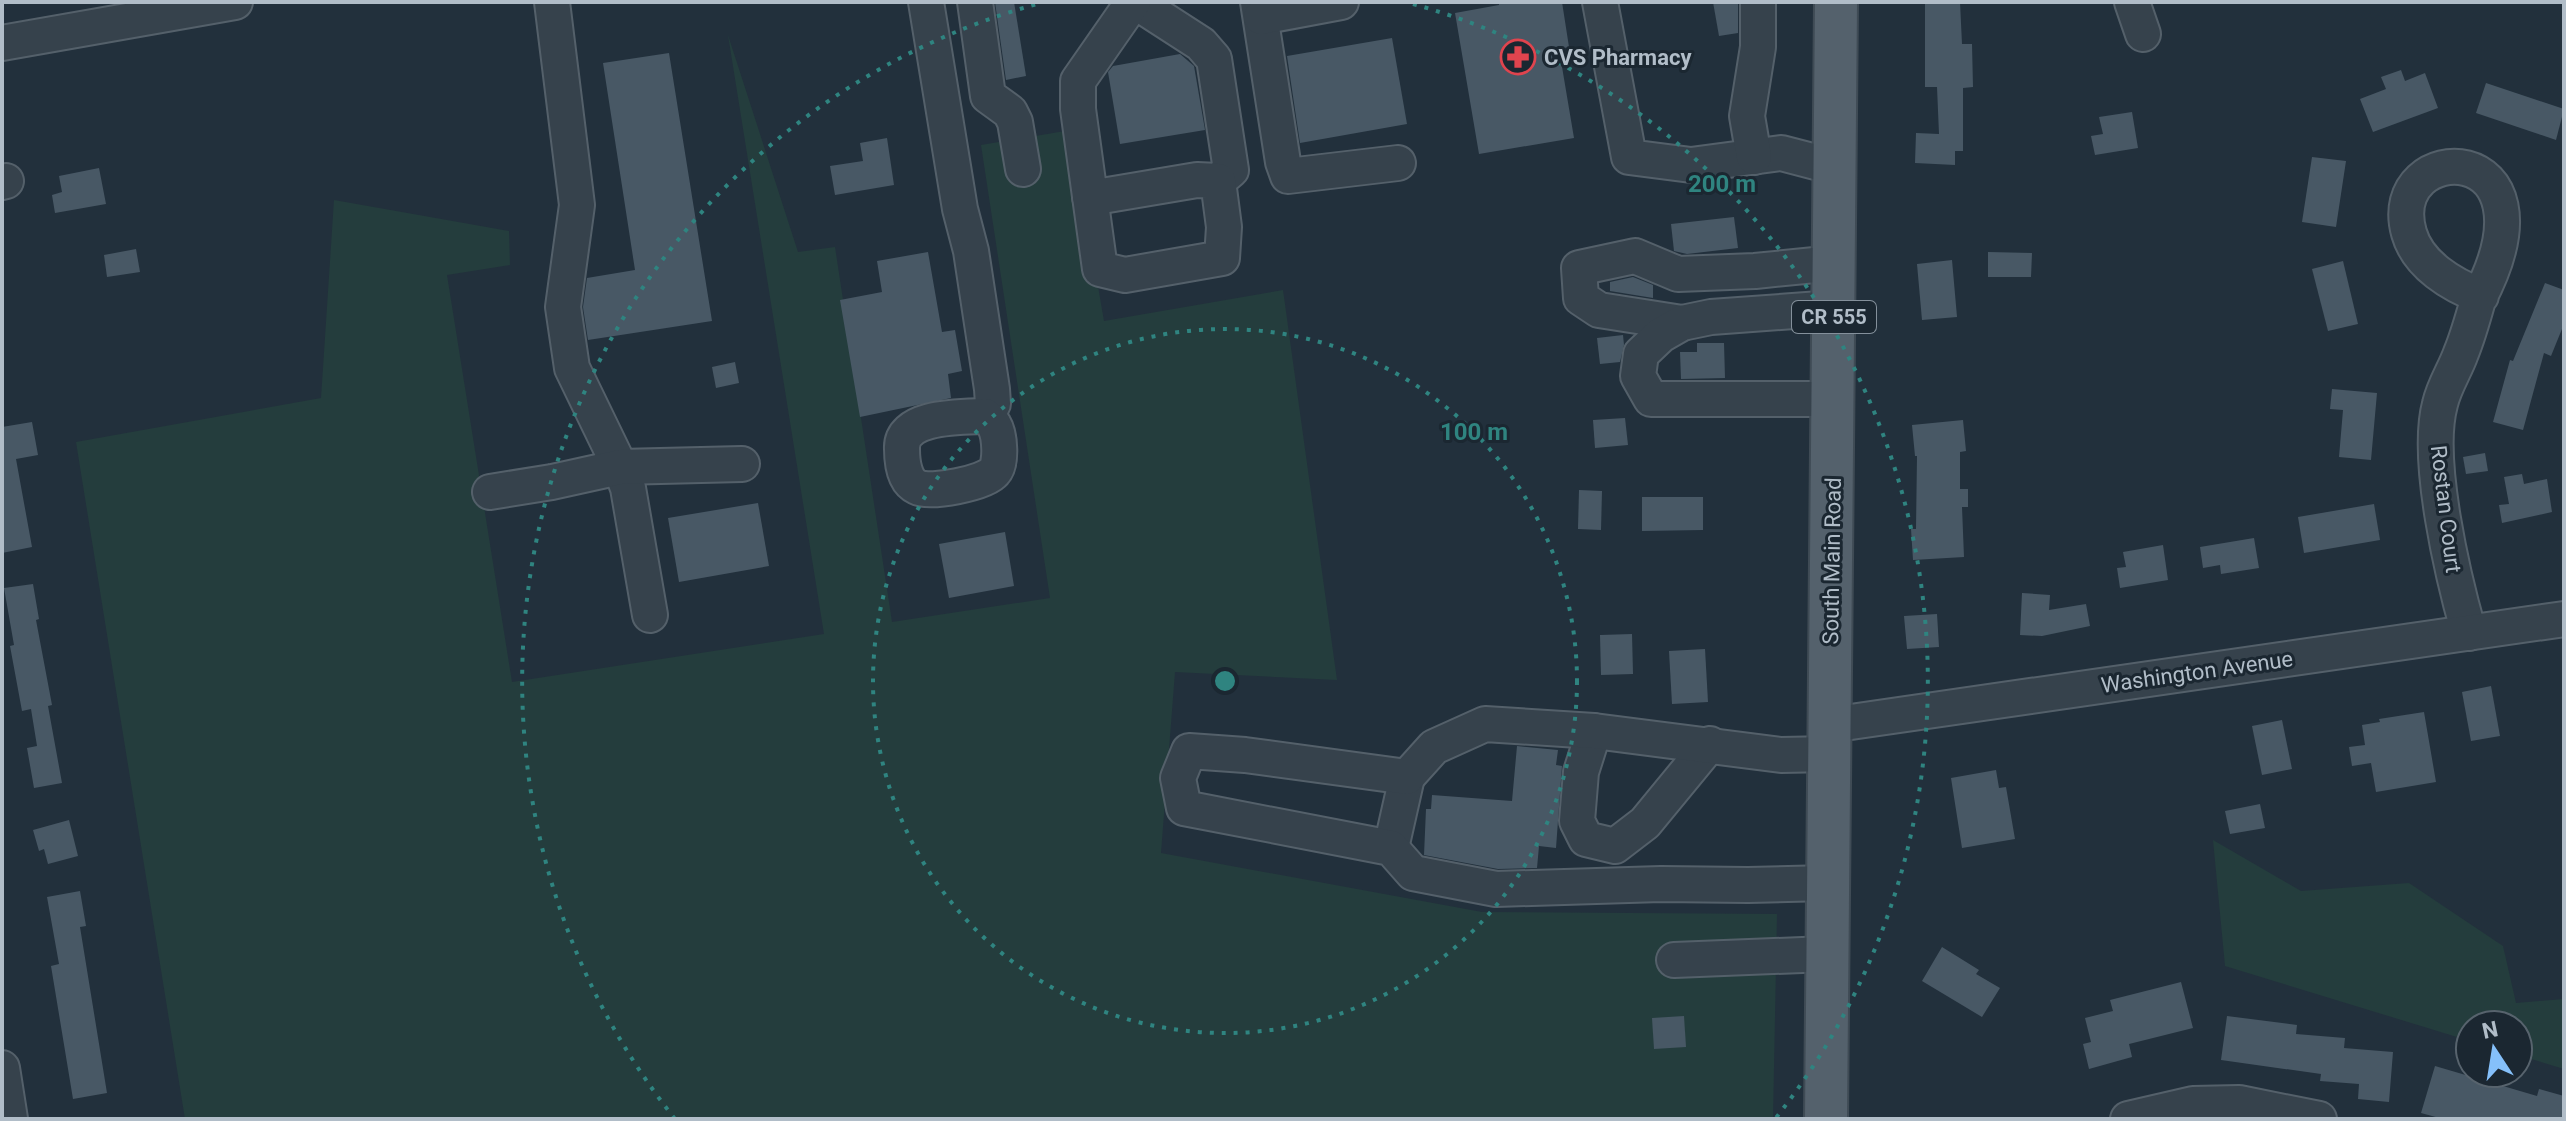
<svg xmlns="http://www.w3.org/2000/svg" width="2566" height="1121" font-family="Roboto,sans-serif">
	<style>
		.green { fill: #243d3d }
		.building { fill: #485865 }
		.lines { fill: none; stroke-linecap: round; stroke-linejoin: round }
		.minor-casing { stroke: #54606a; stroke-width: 38 }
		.major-casing { stroke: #3f4b55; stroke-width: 46 }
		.minor { stroke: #36424c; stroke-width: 34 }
		.major { stroke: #54616c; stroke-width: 42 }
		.ring { fill: none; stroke: #2f8480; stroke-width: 4; stroke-dasharray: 4 8 }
		.labels { text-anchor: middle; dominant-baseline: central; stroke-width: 6; stroke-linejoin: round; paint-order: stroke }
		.shield { fill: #1b2731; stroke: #84909b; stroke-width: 2 }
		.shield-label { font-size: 20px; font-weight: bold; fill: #b1bdc8 }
		.poi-label { font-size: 22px; font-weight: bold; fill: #b1bdc8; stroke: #1b2731; text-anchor: start }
		.street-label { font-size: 22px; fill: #b1bdc8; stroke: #1b2731 }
		.centre { fill: #2f8480; stroke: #1b2731; stroke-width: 4 }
		.ring-label { font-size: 24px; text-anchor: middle; font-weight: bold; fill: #2f8480; stroke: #1b2731; stroke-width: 6; stroke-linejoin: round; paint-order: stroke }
	</style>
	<rect width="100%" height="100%" fill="#22303c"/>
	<g class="green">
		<path d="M 728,35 L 798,252 L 835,247 L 892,622 L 1050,598 L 981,145 L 1071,130 L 1104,321 L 1283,290 L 1337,680 L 1175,672 L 1161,853 L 1482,912 L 1777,914 L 1773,1119 L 185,1119 L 76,442 L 321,398 L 334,200 L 509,231 L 510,265 L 447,275 L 512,682 L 824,634 Z"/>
		<path d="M 2213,840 L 2301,891 L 2409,883 L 2503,946 L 2516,1003 L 2564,999 L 2564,1069 L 2518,1055 L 2518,1025 L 2470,1025 L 2470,1041 L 2225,966 Z"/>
	</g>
	<g class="building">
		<path d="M 995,2 L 1014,2 L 1026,76 L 1006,80 Z"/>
		<path d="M 1499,2 L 1562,2 L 1569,47 L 1559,49 L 1574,138 L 1479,154 L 1455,13 L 1499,5 Z"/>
		<path d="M 1713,2 L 1738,2 L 1738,33 L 1719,36 Z"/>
		<path d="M 1925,2 L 1960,2 L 1962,44 L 1972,44 L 1973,87 L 1963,88 L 1963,151 L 1955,151 L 1955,165 L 1915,163 L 1916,133 L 1939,134 L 1937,87 L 1925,87 Z"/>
		<path d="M 1392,38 L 1407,124 L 1300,143 L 1287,56 Z"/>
		<path d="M 669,53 L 712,321 L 588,340 L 583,307 L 587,278 L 635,270 L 603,63 Z"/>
		<path d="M 1180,54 L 1194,66 L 1205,130 L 1120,144 L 1108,72 L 1113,66 Z"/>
		<path d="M 2401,70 L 2405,81 L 2425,73 L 2438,108 L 2373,132 L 2360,99 L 2386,89 L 2381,77 Z"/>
		<path d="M 2486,83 L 2564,109 L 2556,140 L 2476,113 Z"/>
		<path d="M 2132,112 L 2138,148 L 2095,155 L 2091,136 L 2103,134 L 2099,117 Z"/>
		<path d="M 887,138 L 894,185 L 835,195 L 830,166 L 863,161 L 860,143 Z"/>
		<path d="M 2312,157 L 2346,161 L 2336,227 L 2302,222 Z"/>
		<path d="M 99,168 L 106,204 L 55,213 L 52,195 L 62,192 L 59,176 Z"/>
		<path d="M 1734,217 L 1738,248 L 1687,254 L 1674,251 L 1671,224 Z"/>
		<path d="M 136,249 L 140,272 L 107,277 L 104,255 Z"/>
		<path d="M 928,252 L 942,332 L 955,330 L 962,371 L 948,374 L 951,398 L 860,417 L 840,300 L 882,292 L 877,261 Z"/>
		<path d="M 1988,252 L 2032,253 L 2031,277 L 1988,277 Z"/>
		<path d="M 1952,260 L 1957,317 L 1922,320 L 1917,264 Z"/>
		<path d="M 2343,261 L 2358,324 L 2328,331 L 2312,269 Z"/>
		<path d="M 1633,277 L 1653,285 L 1653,298 L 1610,291 L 1610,282 Z"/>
		<path d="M 2545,283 L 2564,290 L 2564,324 L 2551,356 L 2544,353 L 2523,430 L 2493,422 L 2510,360 L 2513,361 Z"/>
		<path d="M 1623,335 L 1624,345 L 1620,362 L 1600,364 L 1597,338 Z"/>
		<path d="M 1697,343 L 1724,343 L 1725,378 L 1681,379 L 1680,352 L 1697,352 Z"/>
		<path d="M 735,362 L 739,383 L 716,388 L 712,367 Z"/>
		<path d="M 2332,389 L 2377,393 L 2371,460 L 2339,457 L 2343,410 L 2330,409 Z"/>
		<path d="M 1625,418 L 1628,445 L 1595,448 L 1593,420 Z"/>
		<path d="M 1963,420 L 1966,451 L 1960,452 L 1960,489 L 1968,489 L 1968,507 L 1962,507 L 1964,557 L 1913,560 L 1911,529 L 1916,529 L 1917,456 L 1915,456 L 1912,425 Z"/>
		<path d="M 32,422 L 38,455 L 16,459 L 32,547 L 2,553 L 2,427 Z"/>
		<path d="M 2485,453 L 2488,471 L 2466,474 L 2463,457 Z"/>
		<path d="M 2522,474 L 2524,484 L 2547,479 L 2552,512 L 2502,523 L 2499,505 L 2509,504 L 2504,477 Z"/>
		<path d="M 1579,490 L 1602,491 L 1601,530 L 1578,529 Z"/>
		<path d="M 1642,497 L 1703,497 L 1703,530 L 1642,531 Z"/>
		<path d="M 758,503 L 769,566 L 679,582 L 668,518 Z"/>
		<path d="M 2374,504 L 2380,540 L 2304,553 L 2298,517 Z"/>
		<path d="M 1005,532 L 1014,586 L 949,598 L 939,544 Z"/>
		<path d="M 2254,538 L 2259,568 L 2221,574 L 2220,565 L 2203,568 L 2200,547 Z"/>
		<path d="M 2163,545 L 2168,580 L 2120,588 L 2117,568 L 2126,567 L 2123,552 Z"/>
		<path d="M 33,584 L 39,619 L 36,620 L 52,705 L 48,706 L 62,783 L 34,788 L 27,748 L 37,746 L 31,709 L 22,711 L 10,646 L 14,645 L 4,588 Z"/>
		<path d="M 2022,593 L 2050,595 L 2049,610 L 2086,604 L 2090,626 L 2042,636 L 2020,635 Z"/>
		<path d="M 1937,614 L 1939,647 L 1907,649 L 1904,616 Z"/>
		<path d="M 1632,634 L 1633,674 L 1601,675 L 1600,635 Z"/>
		<path d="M 1705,649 L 1708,702 L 1672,704 L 1669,651 Z"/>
		<path d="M 2491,686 L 2500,736 L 2471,741 L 2462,692 Z"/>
		<path d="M 2424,712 L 2436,782 L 2376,792 L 2371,763 L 2352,766 L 2349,747 L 2365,745 L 2362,725 L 2380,722 L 2379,719 Z"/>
		<path d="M 2282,720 L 2292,769 L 2262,775 L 2252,726 Z"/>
		<path d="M 1517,746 L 1558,750 L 1556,765 L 1562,766 L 1556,848 L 1539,846 L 1537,868 L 1498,869 L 1424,855 L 1426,809 L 1431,809 L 1432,795 L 1512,801 Z"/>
		<path d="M 1996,770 L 1999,788 L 2006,787 L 2015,839 L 1962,848 L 1951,778 Z"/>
		<path d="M 2260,804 L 2265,828 L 2230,834 L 2225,811 Z"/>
		<path d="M 69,820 L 78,856 L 48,864 L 44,849 L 39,851 L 33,830 Z"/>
		<path d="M 80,891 L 86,926 L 80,927 L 107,1093 L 73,1099 L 51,966 L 59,964 L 47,897 Z"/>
		<path d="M 1942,947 L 1979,970 L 1976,974 L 2000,988 L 1982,1017 L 1922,981 Z"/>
		<path d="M 2181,982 L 2193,1028 L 2129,1044 L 2132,1057 L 2089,1069 L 2083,1044 L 2091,1042 L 2085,1018 L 2113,1011 L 2110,1000 Z"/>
		<path d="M 1684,1016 L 1686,1047 L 1654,1049 L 1652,1018 Z"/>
		<path d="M 2227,1016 L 2297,1025 L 2296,1034 L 2345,1038 L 2344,1048 L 2393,1052 L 2389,1102 L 2358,1099 L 2359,1084 L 2320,1081 L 2321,1074 L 2221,1060 Z"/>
		<path d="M 2435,1066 L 2537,1096 L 2539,1089 L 2564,1096 L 2564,1119 L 2443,1119 L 2421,1113 Z"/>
	</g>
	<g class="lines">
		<g class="minor-casing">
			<g id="minor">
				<path d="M 552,2 L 577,205 L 563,307 L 572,368 L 620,467 L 628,488 L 650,615"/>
				<path d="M 926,2 L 960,209 L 971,251 L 992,389 L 993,404 L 985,416"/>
				<path d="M 975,2 L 988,96 L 1010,112 L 1015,122 L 1023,169"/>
				<path d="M 1136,2 L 1201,44 L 1214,59 L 1231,170 L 1218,181"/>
				<path d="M 1258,2 L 1283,162 L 1288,176 L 1398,163"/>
				<path d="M 1600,2 L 1629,157 L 1691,165 L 1781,153 L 1835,167"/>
				<path d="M 2132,2 L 2143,34"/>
				<path d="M 1261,17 L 1341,2"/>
				<path d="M 2,43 L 235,2"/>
				<path d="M 1754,157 L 1747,116 L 1758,47 L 1758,2"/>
				<path d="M 2,182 L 6,181"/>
				<path d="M 1090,198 L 1197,180 L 1218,181 L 1224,227 L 1222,258 L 1125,275 L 1100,269 L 1078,109 L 1078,81 L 1133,2"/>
				<path d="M 1682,323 L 1599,310 L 1581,298 L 1579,268 L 1635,256 L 1678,274 L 1755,271 L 1835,263"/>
				<path d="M 1834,399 L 1651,399 L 1638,376 L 1641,354 L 1661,335 L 1682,323 L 1711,317 L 1834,308"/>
				<path d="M 985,416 C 988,419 992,421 994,425 C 1000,435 1002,464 994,472 C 985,483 930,494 917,487 C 904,481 902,461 902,449 C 900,415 962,417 985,416 Z"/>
				<path d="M 490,492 L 552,482 L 620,467 L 742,464"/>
				<path d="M 2469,633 C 2453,577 2425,459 2440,404 C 2444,386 2455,370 2461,353 C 2468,336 2473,318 2478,300 C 2566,134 2382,137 2409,233 C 2418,265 2452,285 2481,296"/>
				<path d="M 1830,725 L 2564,619"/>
				<path d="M 1594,731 L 1581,772 L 1577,821 L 1586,839 L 1615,846 L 1645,823 L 1710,744"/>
				<path d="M 1391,848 L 1407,777"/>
				<path d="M 1828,883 L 1748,885 L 1661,884 L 1496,889 L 1413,873 L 1391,848 L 1184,808 L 1178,778 L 1189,751 L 1245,755 L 1407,777 L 1434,747 L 1485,724 L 1594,731 L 1781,755 L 1830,754"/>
				<path d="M 1674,960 L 1827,954"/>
				<path d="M 2,1068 L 10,1119"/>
				<path d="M 2128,1119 L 2193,1104 L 2239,1103 L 2319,1119"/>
			</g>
		</g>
		<g class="major-casing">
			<path id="major" d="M 1826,1119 L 1836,2"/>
		</g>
		<use href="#minor" class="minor"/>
		<use href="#major" class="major"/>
	</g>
	<g class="ring">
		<circle cx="1225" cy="681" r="352"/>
		<path d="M675 1119A703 703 0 0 1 1037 4M1413 4A703 703 0 0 1 1775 1119"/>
	</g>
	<defs>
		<g id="pharmacy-ring" transform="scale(1.8)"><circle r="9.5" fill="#1b2731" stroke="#e0444e" stroke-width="1.5"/><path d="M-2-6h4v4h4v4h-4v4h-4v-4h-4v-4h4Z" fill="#e0444e"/></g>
	</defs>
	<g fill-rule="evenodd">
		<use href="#pharmacy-ring" x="1518" y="57"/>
	</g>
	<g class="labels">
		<rect class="shield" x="1792" y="301" width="84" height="32" rx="6"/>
		<g class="shield-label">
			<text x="1834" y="317">CR 555</text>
		</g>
		<g class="poi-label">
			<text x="1544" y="57">CVS Pharmacy</text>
		</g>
		<g class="street-label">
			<text transform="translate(2446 509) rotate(83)">Rostan Court</text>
			<text transform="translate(1832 561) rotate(-89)">South Main Road</text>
			<text transform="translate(2197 672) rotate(-8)">Washington Avenue</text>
		</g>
	</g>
	<circle cx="1225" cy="681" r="12" class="centre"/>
	<g class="ring-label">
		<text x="1722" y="192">200 m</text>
		<text x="1474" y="440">100 m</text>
	</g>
	<rect width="2566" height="1121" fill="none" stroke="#b1bdc8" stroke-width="8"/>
	<g transform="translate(2494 1049) rotate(348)"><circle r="38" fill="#1b2731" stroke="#57636d" stroke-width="2"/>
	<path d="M0-6L14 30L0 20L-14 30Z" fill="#85c0fa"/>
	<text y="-12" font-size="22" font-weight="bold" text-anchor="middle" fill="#b1bdc8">N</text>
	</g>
</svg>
